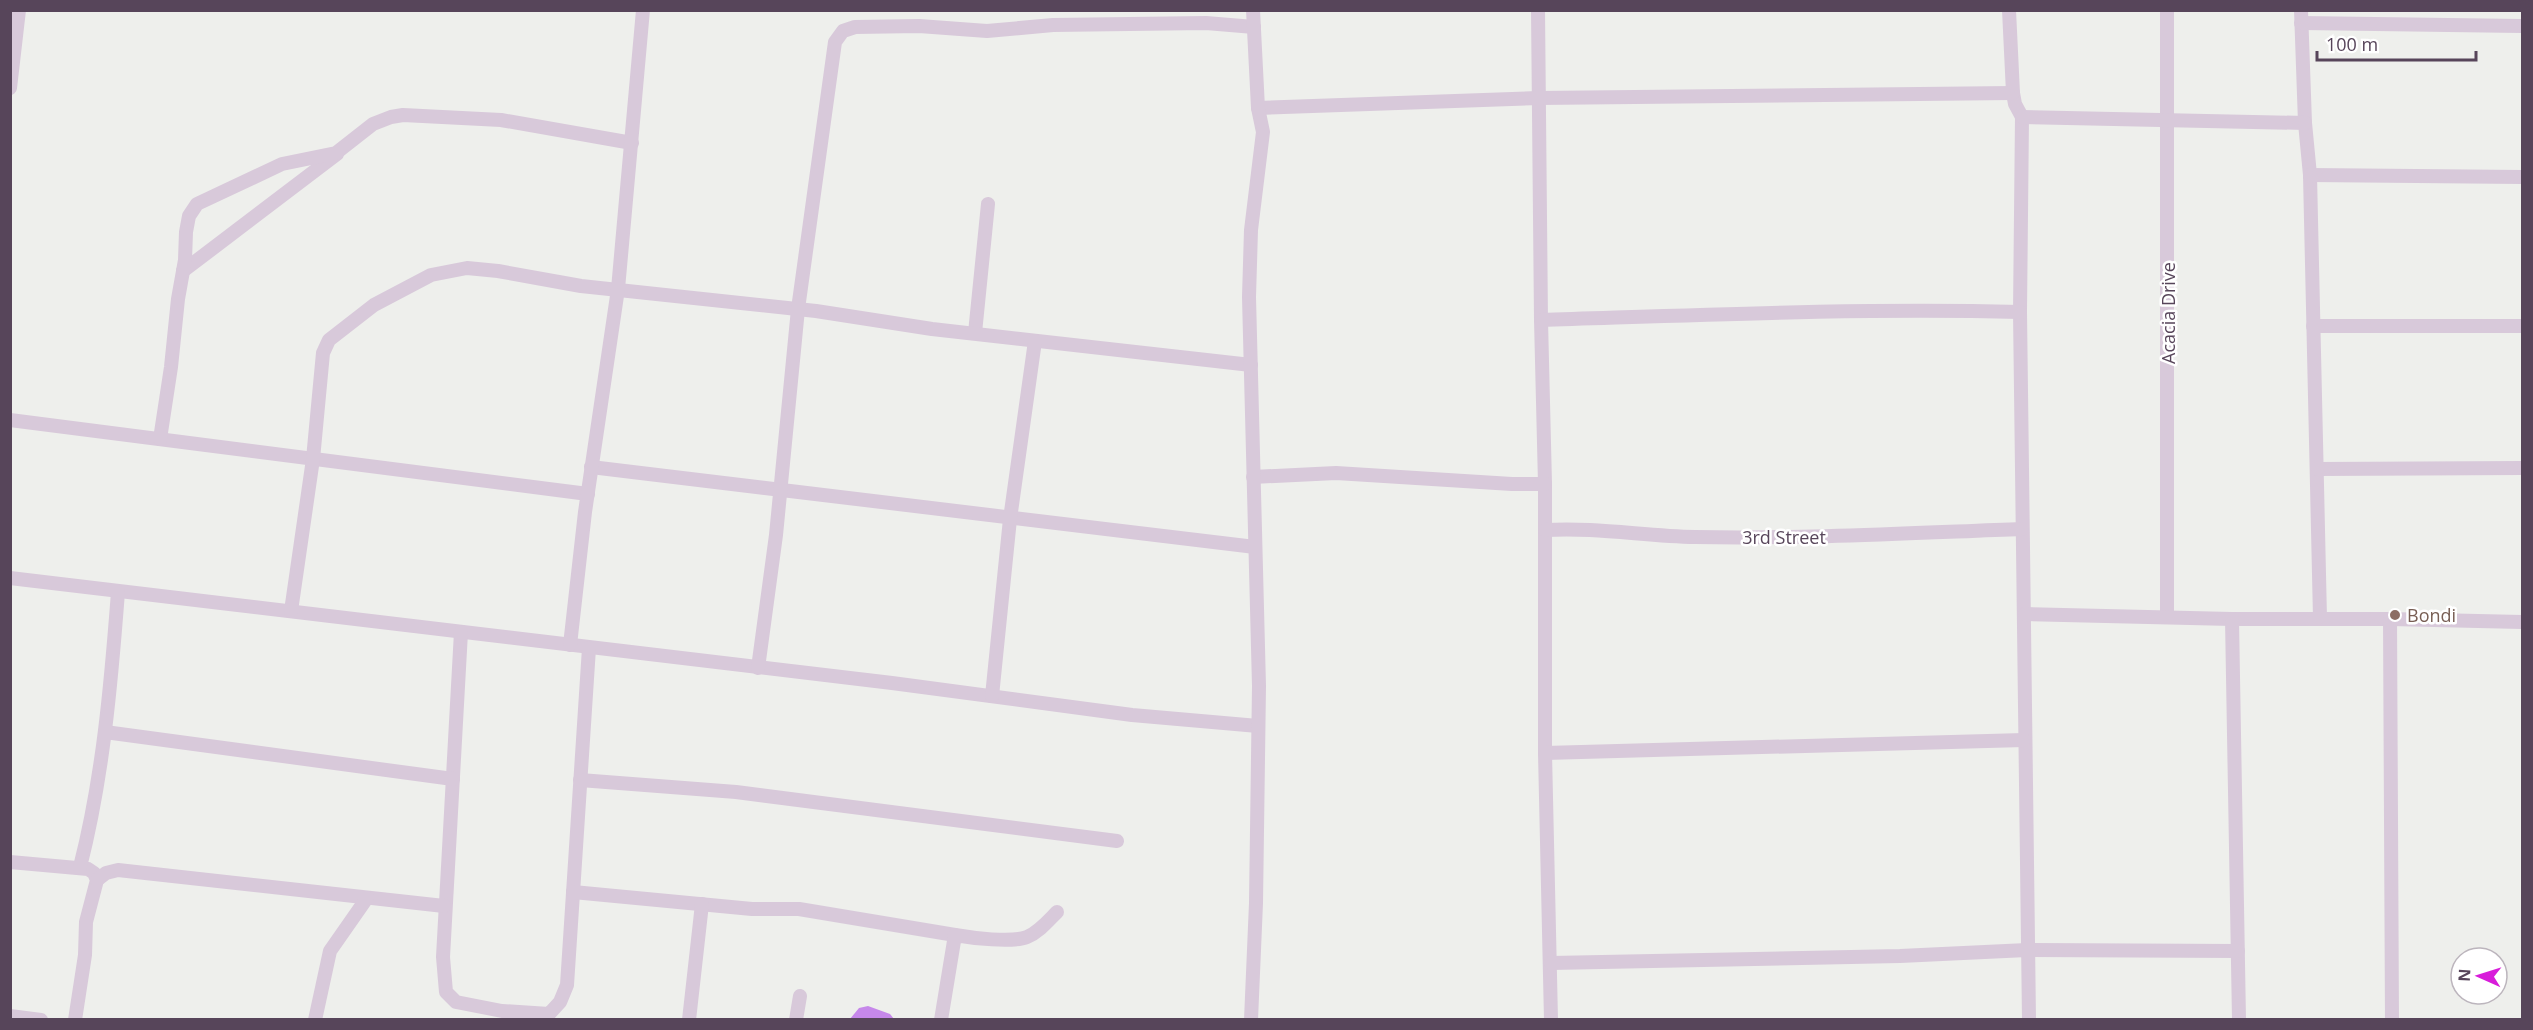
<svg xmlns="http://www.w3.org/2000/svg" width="2533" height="1030" font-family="'Open Sans',sans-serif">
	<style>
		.water { fill: #c688ea }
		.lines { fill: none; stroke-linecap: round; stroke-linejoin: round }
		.minor { stroke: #d8c9da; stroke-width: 14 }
		.education-dot { fill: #8d6e63; stroke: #fff; stroke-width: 2 }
		.labels { text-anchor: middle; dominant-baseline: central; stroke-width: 5; stroke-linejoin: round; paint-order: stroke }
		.street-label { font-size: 18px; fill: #57455a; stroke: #fff }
		.education-label { font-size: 18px; fill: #785e54; stroke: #fff; text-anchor: start }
	</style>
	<rect width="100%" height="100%" fill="#eeefec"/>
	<path class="water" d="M 868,1006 L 890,1014 L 894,1019 L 850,1019 L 859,1008 Z"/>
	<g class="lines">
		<g class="minor">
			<path d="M 1538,10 L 1541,320 L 1545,484 L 1545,753 L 1551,1020"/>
			<path d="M 2009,10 L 2013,93 L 2015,104 L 2022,117 L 2020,312 L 2029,1020"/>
			<path d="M 2167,10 L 2167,616"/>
			<path d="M 2301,10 L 2305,123 L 2310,175 L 2320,618"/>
			<path d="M 2301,23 L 2522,26"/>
			<path d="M 10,88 L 19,10"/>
			<path d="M 1258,108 L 1538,98 L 2013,93"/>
			<path d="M 2022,117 L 2305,123"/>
			<path d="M 2310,175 L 2522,177"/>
			<path d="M 183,271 L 337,154"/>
			<path d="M 1541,320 C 1701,315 1860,308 2020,312"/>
			<path d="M 2313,326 L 2522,326"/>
			<path d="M 975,333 L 988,204"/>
			<path d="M 10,420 L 588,494"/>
			<path d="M 160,439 L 171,367 L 178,299 L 185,260 L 186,232 L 189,216 L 197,204 L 282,164 L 336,153 L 373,124 L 391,117 L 403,115 L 501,120 L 632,143"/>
			<path d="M 591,467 L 1255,547"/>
			<path d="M 2318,469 L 2522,468"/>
			<path d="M 1253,477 L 1336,473 L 1512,484 L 1545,484"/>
			<path d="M 1545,530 C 1596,527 1644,536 1695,537 C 1804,539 1913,533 2022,529"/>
			<path d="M 10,578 L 892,683 L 1132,715 L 1258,726"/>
			<path d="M 291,611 L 313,459 L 323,353 L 329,340 L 374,305 L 431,275 L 467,268 L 498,271 L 581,286 L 816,311 L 932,329 L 1251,365"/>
			<path d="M 2025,614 L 2232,619 L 2390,619 L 2522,622"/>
			<path d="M 2232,619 L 2239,1020"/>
			<path d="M 2390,619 L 2392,1020"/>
			<path d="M 461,632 L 443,957 L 446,992 L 456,1002 L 502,1011 L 549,1014 L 560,1002 L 567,985 L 589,648"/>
			<path d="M 570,645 L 585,512 L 618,289 L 643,10"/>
			<path d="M 758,668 L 776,535 L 798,309 L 835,42 L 843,31 L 855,27 L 919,26 L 987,31 L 1053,25 L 1206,23 L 1254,27"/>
			<path d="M 992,696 L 1010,519 L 1035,341"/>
			<path d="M 105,732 L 453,779"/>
			<path d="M 1545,753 L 2024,740"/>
			<path d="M 580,780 L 736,792 L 1117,841"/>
			<path d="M 10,862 L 88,869 L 94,873 L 97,880 L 86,922 L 85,955 L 75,1020"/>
			<path d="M 80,867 C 103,777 111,684 118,592"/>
			<path d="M 97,880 L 106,873 L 118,870 L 444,906"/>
			<path d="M 573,892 L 752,909 L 799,909 L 955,935"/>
			<path d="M 1551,963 L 1900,956 L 2027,950 L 2238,951"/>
			<path d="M 10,1016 L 41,1020"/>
			<path d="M 315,1020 L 330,951 L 367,898"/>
			<path d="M 689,1020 L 702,904"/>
			<path d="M 796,1020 L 800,996"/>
			<path d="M 941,1020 L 955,935 C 972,938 1012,943 1027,937 C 1039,932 1048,921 1057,912"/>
			<path d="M 1251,1020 L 1256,903 L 1259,686 L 1249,297 L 1251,230 L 1263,132 L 1258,108 L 1253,10"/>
		</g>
	</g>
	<circle class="education-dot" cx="2395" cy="615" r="6"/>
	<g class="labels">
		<g class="street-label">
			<text transform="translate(2168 313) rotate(-90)">Acacia Drive</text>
			<text x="1784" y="537">3rd Street</text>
		</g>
		<g class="education-label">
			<text x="2407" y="615">Bondi</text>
		</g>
	</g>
	<rect width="2533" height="1030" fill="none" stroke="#57455a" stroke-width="24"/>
	<g transform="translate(2479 976) rotate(273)"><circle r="28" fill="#ffffff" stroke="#bcb5bd" stroke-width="1.5"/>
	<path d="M0-4.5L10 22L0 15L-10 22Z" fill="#d81cda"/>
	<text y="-9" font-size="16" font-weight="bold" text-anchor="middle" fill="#57455a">N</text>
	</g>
	<path d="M2317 51v9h159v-9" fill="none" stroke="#57455a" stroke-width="3"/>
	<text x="2326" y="51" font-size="18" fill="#57455a" stroke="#ffffff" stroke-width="4.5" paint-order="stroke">100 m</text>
</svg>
